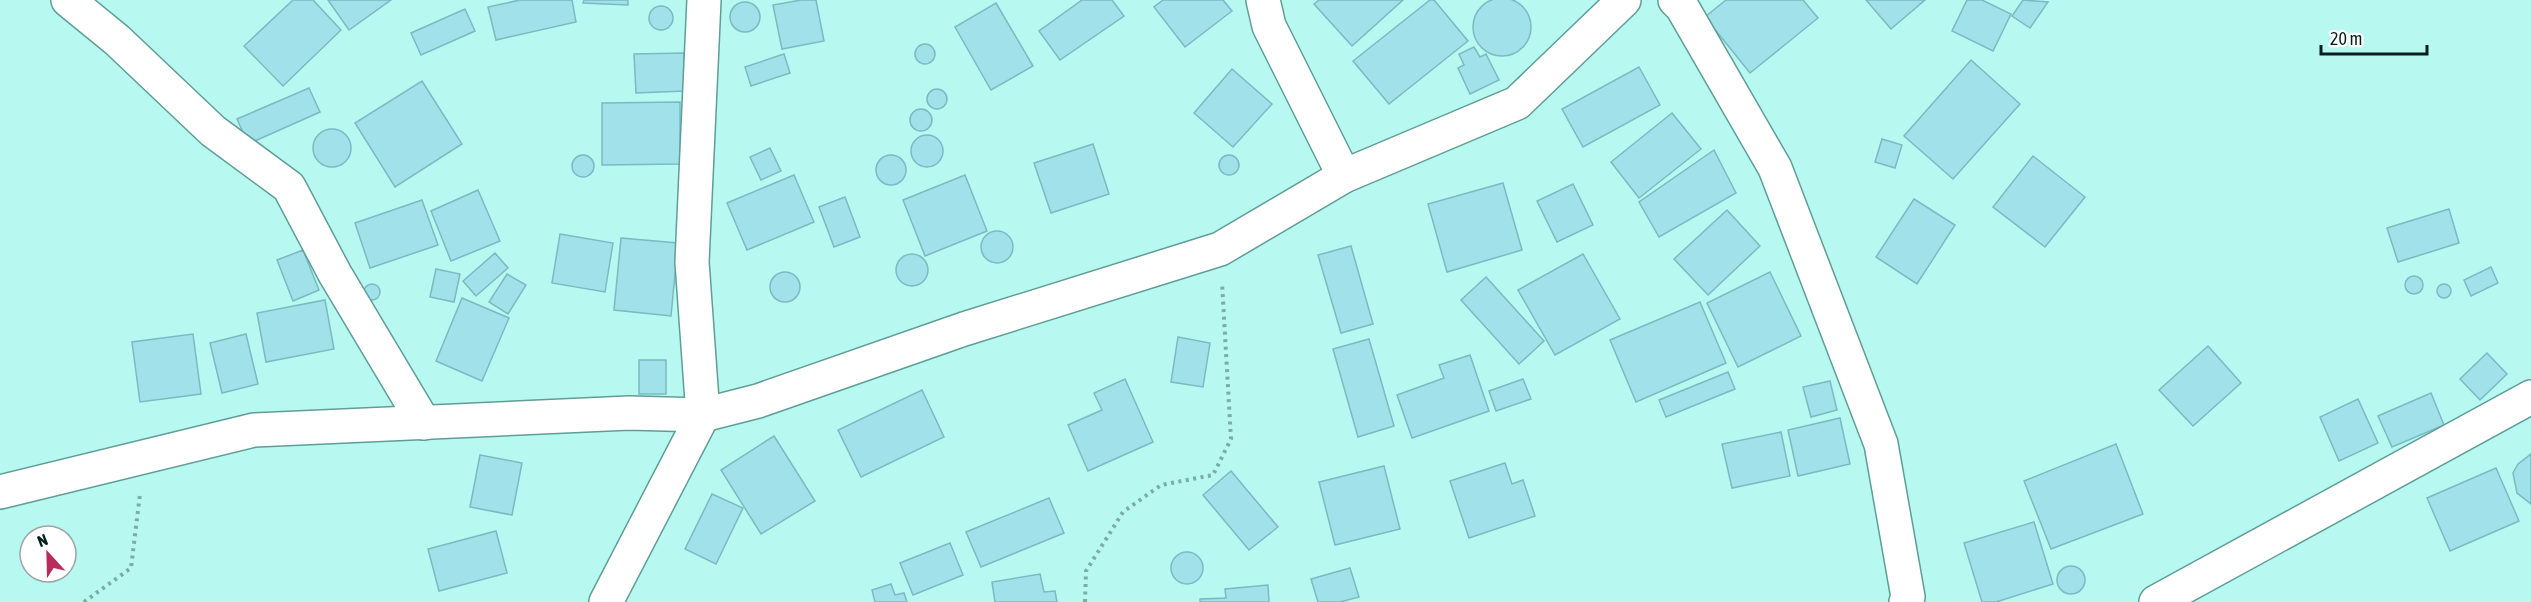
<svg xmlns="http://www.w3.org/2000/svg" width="2531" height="602" font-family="'Asap Condensed',sans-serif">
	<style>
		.building { fill: #a1e2ea; stroke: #7abac2; stroke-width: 1.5 }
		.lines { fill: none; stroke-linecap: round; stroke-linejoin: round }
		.minor-casing { stroke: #5f9e96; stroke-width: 36 }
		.path { stroke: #79ada6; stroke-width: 4; stroke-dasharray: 3 4.5; stroke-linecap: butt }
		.minor { stroke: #fff; stroke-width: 33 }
	</style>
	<rect width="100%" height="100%" fill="#b7f9f0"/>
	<g class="building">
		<circle cx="1502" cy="27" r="29"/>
		<path d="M 293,0 L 313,0 L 341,30 L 283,86 L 244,46 Z"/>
		<path d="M 328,0 L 391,0 L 349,30 Z"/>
		<path d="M 520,0 L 572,0 L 576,22 L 496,40 L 488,7 Z"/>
		<path d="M 584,0 L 628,0 L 628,5 L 583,3 Z"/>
		<path d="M 801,0 L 816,0 L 824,41 L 782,49 L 773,5 Z"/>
		<path d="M 1082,0 L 1112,0 L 1124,16 L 1060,60 L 1039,31 Z"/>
		<path d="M 1163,0 L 1223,0 L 1232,11 L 1185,47 L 1154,7 Z"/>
		<path d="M 1319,0 L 1403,0 L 1352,46 L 1314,4 Z"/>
		<path d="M 1430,0 L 1434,0 L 1468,41 L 1389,104 L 1353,61 Z"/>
		<path d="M 1726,0 L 1803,0 L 1818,18 L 1750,73 L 1705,17 Z"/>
		<path d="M 1866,0 L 1925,0 L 1891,29 Z"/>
		<path d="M 1967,0 L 1982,0 L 2011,14 L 1993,51 L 1952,31 Z"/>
		<path d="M 2023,0 L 2048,2 L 2030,28 L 2012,16 Z"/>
		<circle cx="745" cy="17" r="15"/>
		<path d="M 996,3 L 1033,66 L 991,90 L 955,27 Z"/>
		<circle cx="661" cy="18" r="12"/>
		<path d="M 465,9 L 475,31 L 421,55 L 411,33 Z"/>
		<circle cx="925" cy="54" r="10"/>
		<path d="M 1474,47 L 1480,57 L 1486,54 L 1499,80 L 1470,94 L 1458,68 L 1464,65 L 1459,54 Z"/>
		<path d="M 684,53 L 685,91 L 636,93 L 634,54 Z"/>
		<path d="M 784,54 L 790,73 L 751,86 L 745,67 Z"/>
		<path d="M 1971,60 L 2020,104 L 1953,179 L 1904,136 Z"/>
		<path d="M 1639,67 L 1660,105 L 1583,147 L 1562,109 Z"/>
		<path d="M 1232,69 L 1272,104 L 1233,147 L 1194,113 Z"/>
		<path d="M 422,81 L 462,144 L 395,187 L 355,123 Z"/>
		<path d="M 309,88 L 320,112 L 248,144 L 237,119 Z"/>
		<circle cx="937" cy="99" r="10"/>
		<path d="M 680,102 L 680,164 L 602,165 L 602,103 Z"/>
		<circle cx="921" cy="120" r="11"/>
		<path d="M 1672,113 L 1701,149 L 1639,198 L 1611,162 Z"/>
		<circle cx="332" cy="148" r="19"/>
		<circle cx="927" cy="151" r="16"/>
		<path d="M 1882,139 L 1902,145 L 1895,168 L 1875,162 Z"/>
		<path d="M 1093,144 L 1109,194 L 1051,213 L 1034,163 Z"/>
		<path d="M 770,148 L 781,171 L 761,180 L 750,157 Z"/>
		<path d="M 1714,150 L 1736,193 L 1659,237 L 1639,202 Z"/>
		<circle cx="1229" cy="165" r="10"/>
		<circle cx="583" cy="166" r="11"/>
		<circle cx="891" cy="170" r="15"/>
		<path d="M 2033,156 L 2085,197 L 2045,247 L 1993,207 Z"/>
		<path d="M 794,175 L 814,222 L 747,250 L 727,203 Z"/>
		<path d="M 965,175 L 987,231 L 925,256 L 903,200 Z"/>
		<path d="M 1503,183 L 1522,250 L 1447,272 L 1428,204 Z"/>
		<path d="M 1573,184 L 1593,225 L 1557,242 L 1537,201 Z"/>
		<path d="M 478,190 L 500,241 L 451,261 L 431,211 Z"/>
		<path d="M 845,197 L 860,237 L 834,247 L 819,207 Z"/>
		<path d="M 1914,199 L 1955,225 L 1917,284 L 1876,257 Z"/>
		<path d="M 422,200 L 438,245 L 370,268 L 355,223 Z"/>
		<path d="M 2449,209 L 2459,243 L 2398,262 L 2387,228 Z"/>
		<path d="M 1727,210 L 1760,246 L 1708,295 L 1674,259 Z"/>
		<circle cx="997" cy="247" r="16"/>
		<path d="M 560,234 L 613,243 L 605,292 L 552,283 Z"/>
		<path d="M 621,238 L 678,243 L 671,316 L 614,310 Z"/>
		<path d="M 1351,246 L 1373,324 L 1341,333 L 1318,255 Z"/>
		<path d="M 303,250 L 319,290 L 293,301 L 277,260 Z"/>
		<path d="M 495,253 L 508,268 L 476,296 L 463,281 Z"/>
		<circle cx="912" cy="270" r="16"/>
		<path d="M 1583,254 L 1620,319 L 1555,355 L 1518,290 Z"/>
		<path d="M 2491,267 L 2498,283 L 2471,296 L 2464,280 Z"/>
		<path d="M 436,269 L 460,274 L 454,302 L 430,297 Z"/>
		<circle cx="785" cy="287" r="15"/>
		<path d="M 1770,272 L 1801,336 L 1738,367 L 1707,303 Z"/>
		<path d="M 507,274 L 526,285 L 508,314 L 489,302 Z"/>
		<circle cx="2414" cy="285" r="9"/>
		<path d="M 1486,277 L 1544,341 L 1519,364 L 1461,300 Z"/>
		<circle cx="372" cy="292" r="8"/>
		<circle cx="2444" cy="291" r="7"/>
		<path d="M 462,298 L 509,318 L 482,381 L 436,361 Z"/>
		<path d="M 325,300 L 334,349 L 266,362 L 257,313 Z"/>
		<path d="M 1700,302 L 1726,363 L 1636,402 L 1610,340 Z"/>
		<path d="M 193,334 L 201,394 L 140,402 L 132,342 Z"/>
		<path d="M 246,334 L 258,384 L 222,393 L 210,343 Z"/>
		<path d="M 1178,337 L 1210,343 L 1203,387 L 1171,382 Z"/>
		<path d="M 1369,339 L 1394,426 L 1358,437 L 1333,349 Z"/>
		<path d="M 2208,346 L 2241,383 L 2193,426 L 2159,390 Z"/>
		<path d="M 2487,353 L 2507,374 L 2480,400 L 2460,379 Z"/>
		<path d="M 1470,355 L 1489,411 L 1412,438 L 1397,395 L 1444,378 L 1439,365 Z"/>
		<rect x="639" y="360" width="27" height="34"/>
		<path d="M 1728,372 L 1735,389 L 1666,417 L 1659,400 Z"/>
		<path d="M 1125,379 L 1153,442 L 1088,471 L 1068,425 L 1102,410 L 1094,393 Z"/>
		<path d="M 1523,379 L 1531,399 L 1496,411 L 1489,391 Z"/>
		<path d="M 1830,381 L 1837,410 L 1811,417 L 1803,387 Z"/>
		<path d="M 922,390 L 944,437 L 861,477 L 838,430 Z"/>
		<path d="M 2431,393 L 2444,425 L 2392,447 L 2378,416 Z"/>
		<path d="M 2358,399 L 2378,443 L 2339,461 L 2320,417 Z"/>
		<path d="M 1840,418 L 1850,464 L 1798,476 L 1788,430 Z"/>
		<path d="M 1781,432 L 1790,476 L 1732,488 L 1722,444 Z"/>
		<path d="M 774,436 L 815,501 L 761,534 L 721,470 Z"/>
		<path d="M 2116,444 L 2143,514 L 2051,549 L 2024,481 Z"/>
		<path d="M 2531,454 L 2531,504 L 2517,493 L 2513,473 L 2518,464 Z"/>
		<path d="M 480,455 L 522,463 L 512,515 L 470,507 Z"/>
		<path d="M 1505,463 L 1512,484 L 1523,480 L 1535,516 L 1469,538 L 1450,481 Z"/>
		<path d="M 1384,466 L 1400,529 L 1335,545 L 1319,482 Z"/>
		<path d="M 2496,468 L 2519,521 L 2450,551 L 2427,498 Z"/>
		<path d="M 1231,471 L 1278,527 L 1249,550 L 1203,495 Z"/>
		<path d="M 712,494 L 743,508 L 716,564 L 685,549 Z"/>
		<path d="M 1049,498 L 1064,533 L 981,567 L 966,532 Z"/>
		<path d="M 2034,522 L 2053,584 L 1996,602 L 1982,602 L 1964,543 Z"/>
		<path d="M 496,531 L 507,573 L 439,591 L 428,549 Z"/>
		<path d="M 950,543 L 963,575 L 913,595 L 900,563 Z"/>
		<circle cx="1187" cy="568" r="16"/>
		<circle cx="2071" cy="580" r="14"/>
		<path d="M 1350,568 L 1359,597 L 1340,602 L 1318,602 L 1311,579 Z"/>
		<path d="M 1040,574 L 1044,592 L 1055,591 L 1057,602 L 995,602 L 992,582 Z"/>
		<path d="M 891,584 L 895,595 L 904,593 L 907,602 L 875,602 L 872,590 Z"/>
		<path d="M 1268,585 L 1269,602 L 1200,602 L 1200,599 L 1226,598 L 1225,589 Z"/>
	</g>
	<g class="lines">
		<g class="minor-casing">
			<g id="minor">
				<path d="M 68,0 L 117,40 L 213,131 L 289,187 L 335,274 L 424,423"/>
				<path d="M 1263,0 L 1269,26 L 1344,176"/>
				<path d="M 1675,0 L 1682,7 L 1775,168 L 1881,444 L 1908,597 L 1906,602"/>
				<path d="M 0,492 L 254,430 L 629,413 L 703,415 L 758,401 L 964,329 L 1220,249 L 1344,176 L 1517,103 L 1624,0"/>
				<path d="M 606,602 L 703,415 L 692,262 L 704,0"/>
				<path d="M 2156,602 L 2531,397"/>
			</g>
		</g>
		<g class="path">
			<path d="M 84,602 L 131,568 L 140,494"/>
			<path d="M 1085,602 L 1086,571 L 1123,512 L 1161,485 L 1213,475 L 1231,439 L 1222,283"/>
		</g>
		<use href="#minor" class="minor"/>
	</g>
	<g transform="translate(48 554) rotate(338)"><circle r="28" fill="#ffffff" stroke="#9ba5a4" stroke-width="1.5"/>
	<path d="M0-4.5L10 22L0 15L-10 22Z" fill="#b92b5c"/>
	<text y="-9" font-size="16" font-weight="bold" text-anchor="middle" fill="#041f1c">N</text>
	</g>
	<path d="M2321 45v9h106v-9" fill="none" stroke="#041f1c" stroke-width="3"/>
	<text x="2330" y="45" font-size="18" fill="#041f1c" stroke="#ffffff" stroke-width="4.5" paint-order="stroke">20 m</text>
</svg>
